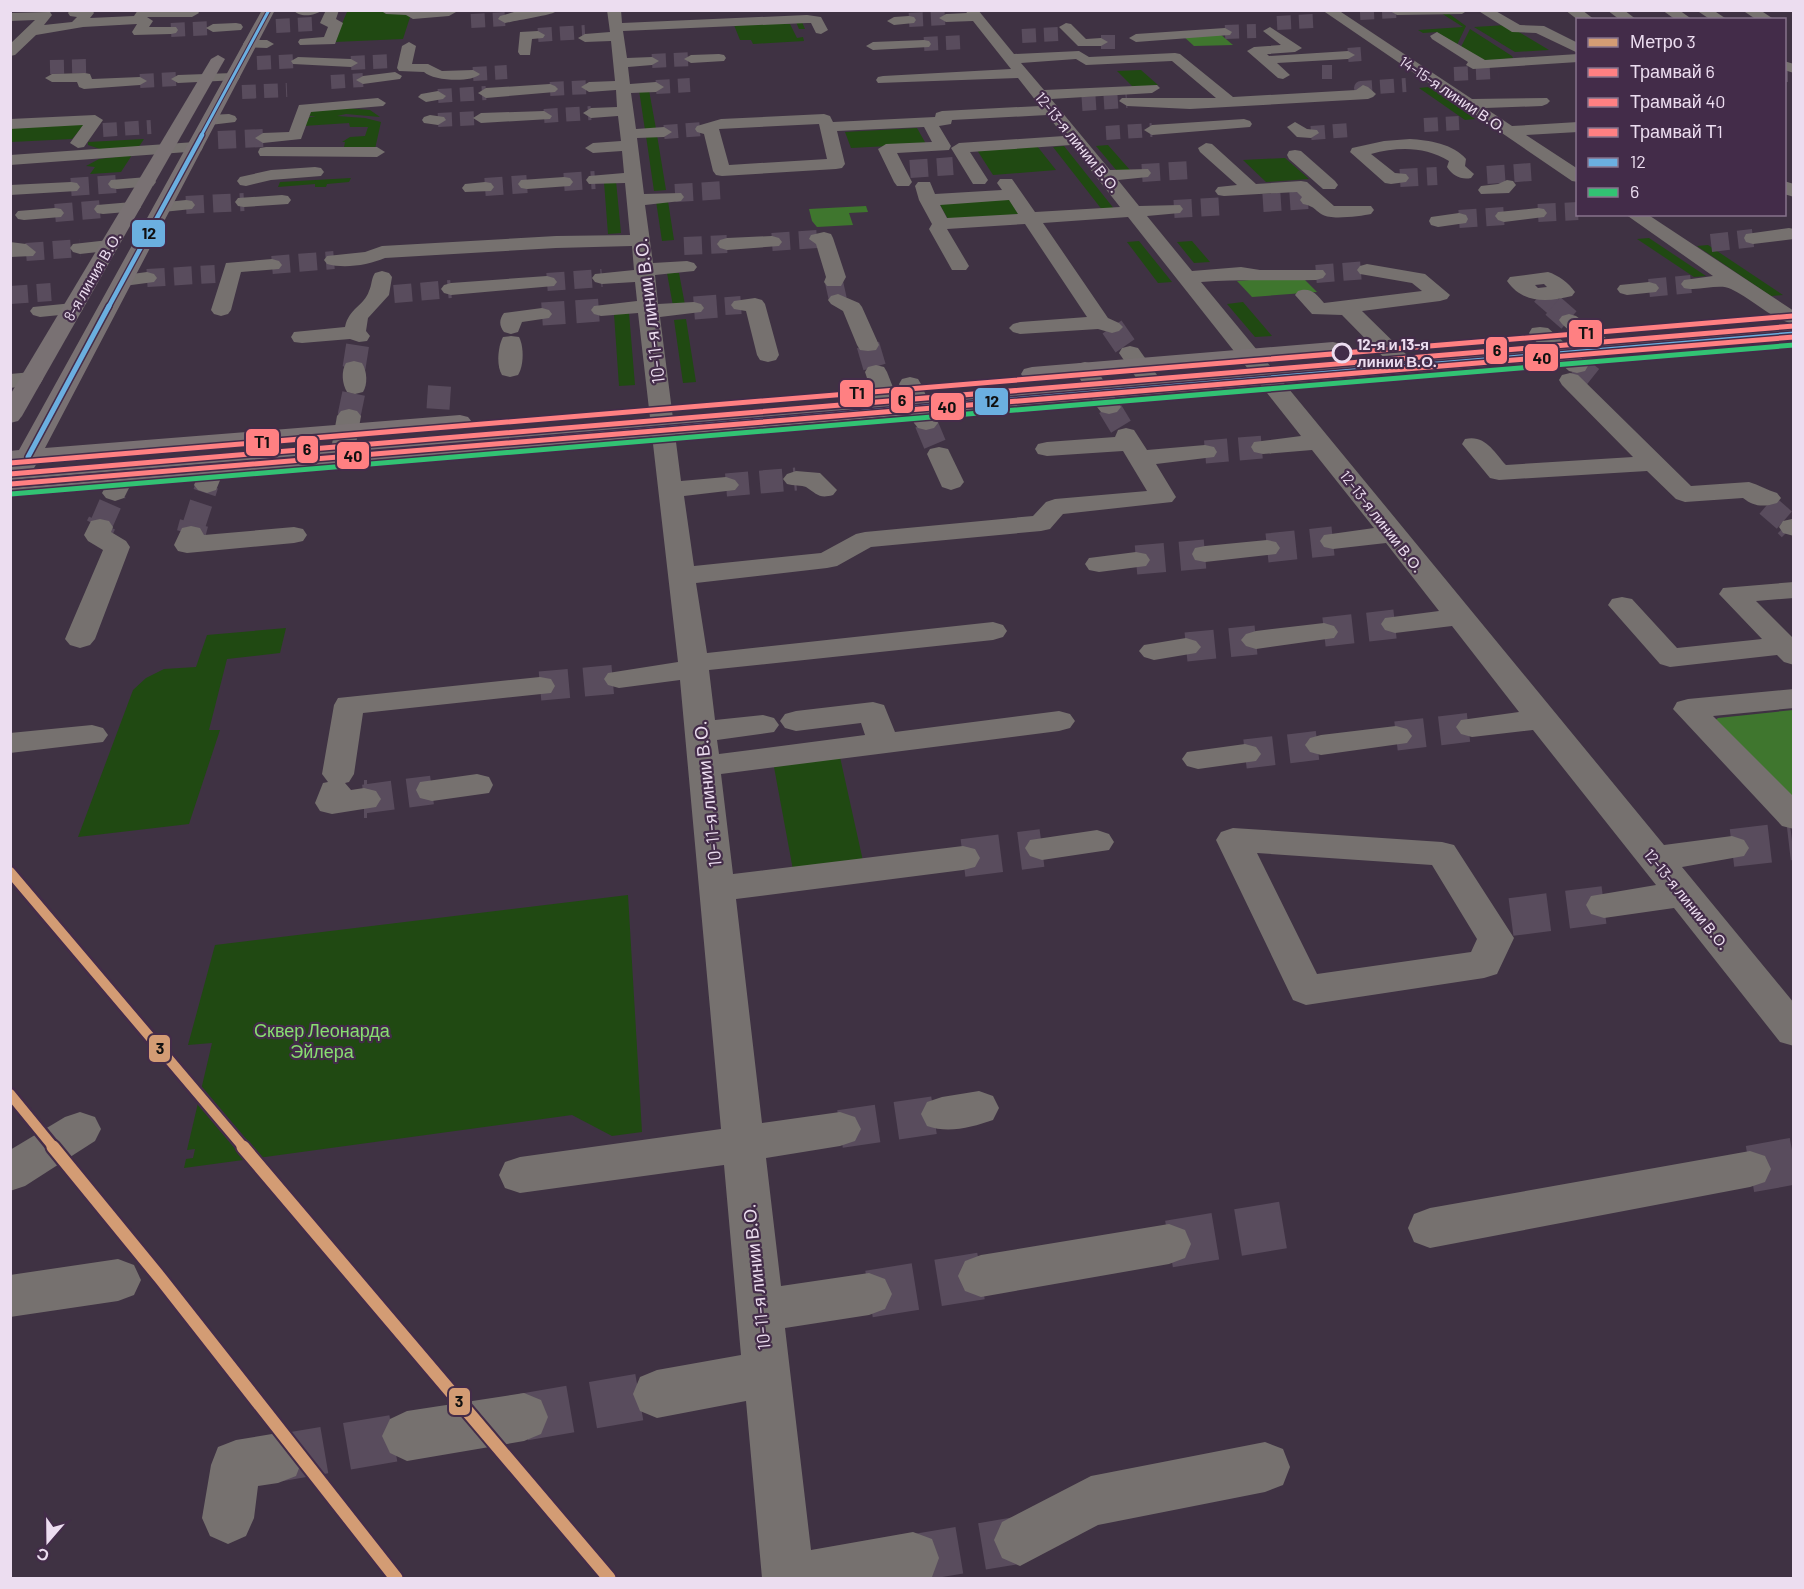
<svg xmlns="http://www.w3.org/2000/svg" width="1804" height="1589" font-family="Barlow,sans-serif">
	<style>
		.green { fill: #204912 }
		.forest { fill: #3f762e }
		.lines { fill: none; stroke-linecap: round; stroke-linejoin: round }
		.minor-tunnel-far5 { stroke: #594c5d; stroke-width: 14; stroke-dasharray: 14 8; stroke-linecap: butt }
		.minor-tunnel-far4 { stroke: #594c5d; stroke-width: 18; stroke-dasharray: 18 9; stroke-linecap: butt }
		.minor-tunnel-far3 { stroke: #594c5d; stroke-width: 23; stroke-dasharray: 23 11; stroke-linecap: butt }
		.minor-tunnel-far2 { stroke: #594c5d; stroke-width: 29; stroke-dasharray: 29 15; stroke-linecap: butt }
		.minor-tunnel-far1 { stroke: #594c5d; stroke-width: 38; stroke-dasharray: 38 19; stroke-linecap: butt }
		.minor-tunnel { stroke: #594c5d; stroke-width: 47; stroke-dasharray: 47 23; stroke-linecap: butt }
		.minor { fill: #76716f; fill-rule: evenodd }
		.major { fill: #797173; fill-rule: evenodd }
		.bus-1-far2-casing { stroke: #432c49; stroke-width: 5 }
		.bus-1-far1-casing { stroke: #432c49; stroke-width: 7 }
		.bus-1-casing { stroke: #432c49; stroke-width: 8 }
		.bus-2-casing { stroke: #432c49; stroke-width: 8 }
		.bus-1-far2 { stroke: #6bafe0; stroke-width: 3 }
		.bus-1-far1 { stroke: #6bafe0; stroke-width: 4.5 }
		.bus-1 { stroke: #6bafe0; stroke-width: 5 }
		.bus-2 { stroke: #32c273; stroke-width: 5 }
		.tram-1-casing { stroke: #432c49; stroke-width: 8 }
		.tram-2-casing { stroke: #432c49; stroke-width: 8 }
		.tram-3-casing { stroke: #432c49; stroke-width: 8 }
		.tram-1 { stroke: #ff8082; stroke-width: 5 }
		.tram-2 { stroke: #ff8082; stroke-width: 5 }
		.tram-3 { stroke: #ff8082; stroke-width: 5 }
		.metro-1-far1-casing { stroke: #432c49; stroke-width: 15 }
		.metro-1-casing { stroke: #432c49; stroke-width: 17 }
		.metro-1-far1 { stroke: #d39c74; stroke-width: 10 }
		.metro-1 { stroke: #d39c74; stroke-width: 13 }
		.stop-dot { fill: #432c49; stroke: #ecddf0; stroke-width: 3 }
		.labels { text-anchor: middle; dominant-baseline: central; stroke-width: 4.5; stroke-linejoin: round; paint-order: stroke }
		.far-street-label { font-size: 15px; fill: #ecddf0; stroke: #432c49 }
		.far-stop-label { font-size: 15px; font-weight: bold; fill: #ecddf0; stroke: #432c49; text-anchor: start }
		.street-label { font-size: 18px; fill: #ecddf0; stroke: #432c49 }
		.park-label { font-size: 18px; fill: #88de70; stroke: #432c49 }
		.line-badge { stroke: #432c49; stroke-width: 2 }
		.pale-badge-label { font-size: 16px; text-anchor: middle; font-weight: bold; fill: #111 }
	</style>
	<rect width="100%" height="100%" fill="#3f3243"/>
	<g class="green">
		<path d="M 412,11 L 403,39 L 334,42 L 347,12 Z"/>
		<path d="M 1441,13 L 1448,13 L 1466,26 L 1457,45 L 1437,32 L 1423,33 L 1418,30 L 1463,27 Z"/>
		<path d="M 794,20 L 802,22 L 805,29 L 799,29 L 796,22 L 758,24 L 790,24 L 797,38 L 803,37 L 804,41 L 753,44 L 751,40 L 740,40 L 734,25 Z"/>
		<path d="M 1507,25 L 1549,50 L 1515,52 L 1474,27 Z"/>
		<path d="M 1470,29 L 1512,56 L 1513,58 L 1486,61 L 1461,47 Z"/>
		<path d="M 1141,70 L 1158,85 L 1133,87 L 1117,71 Z"/>
		<path d="M 1429,87 L 1475,119 L 1465,120 L 1419,88 Z"/>
		<path d="M 639,90 L 649,90 L 656,129 L 645,130 Z"/>
		<path d="M 346,108 L 370,110 L 380,117 L 346,114 L 337,116 L 365,118 L 381,122 L 375,149 L 344,147 L 345,142 L 342,142 L 350,137 L 365,136 L 368,127 L 350,127 L 349,123 L 303,126 L 306,118 L 316,116 L 307,116 L 309,110 Z"/>
		<path d="M 85,124 L 72,139 L 11,142 L 11,126 Z"/>
		<path d="M 917,128 L 926,144 L 851,148 L 845,132 Z"/>
		<path d="M 657,135 L 666,190 L 654,191 L 646,136 Z"/>
		<path d="M 144,139 L 138,148 L 100,149 L 88,145 L 88,142 Z"/>
		<path d="M 1108,145 L 1130,170 L 1117,171 L 1096,146 Z"/>
		<path d="M 1037,146 L 1056,170 L 993,175 L 977,150 Z"/>
		<path d="M 1064,146 L 1115,210 L 1103,211 L 1053,147 Z"/>
		<path d="M 132,155 L 121,172 L 90,174 L 95,167 L 86,166 L 99,159 Z"/>
		<path d="M 1285,158 L 1309,179 L 1266,182 L 1243,160 Z"/>
		<path d="M 351,178 L 349,182 L 327,184 L 326,187 L 315,187 L 315,184 L 278,187 L 280,182 Z"/>
		<path d="M 616,181 L 621,233 L 608,234 L 604,182 Z"/>
		<path d="M 1011,198 L 1021,214 L 948,219 L 939,203 Z"/>
		<path d="M 656,201 L 668,201 L 674,240 L 662,241 Z"/>
		<path d="M 1649,238 L 1706,276 L 1694,277 L 1637,239 Z"/>
		<path d="M 1139,241 L 1172,282 L 1158,283 L 1127,242 Z"/>
		<path d="M 1192,241 L 1210,262 L 1194,263 L 1177,242 Z"/>
		<path d="M 1708,245 L 1783,295 L 1771,296 L 1697,246 Z"/>
		<path d="M 667,273 L 679,273 L 685,305 L 673,306 Z"/>
		<path d="M 1243,302 L 1272,336 L 1255,337 L 1227,304 Z"/>
		<path d="M 629,313 L 635,385 L 619,386 L 614,314 Z"/>
		<path d="M 686,319 L 696,382 L 683,383 L 674,320 Z"/>
		<path d="M 286,628 L 280,653 L 227,659 L 209,730 L 220,730 L 189,824 L 78,837 L 133,690 L 146,678 L 164,669 L 196,667 L 207,635 Z"/>
		<path d="M 840,757 L 863,861 L 793,870 L 774,767 Z"/>
		<path d="M 628,895 L 642,1132 L 612,1136 L 572,1115 L 184,1168 L 186,1159 L 193,1158 L 195,1149 L 187,1150 L 212,1043 L 188,1045 L 215,945 Z"/>
	</g>
	<g class="forest">
		<path d="M 1220,34 L 1233,45 L 1194,46 L 1182,35 Z"/>
		<path d="M 866,206 L 868,212 L 849,213 L 853,225 L 817,227 L 812,221 L 809,209 Z"/>
		<path d="M 1301,276 L 1317,292 L 1252,297 L 1237,281 Z"/>
		<path d="M 1793,710 L 1793,811 L 1713,722 L 1718,718 Z"/>
	</g>
	<g class="lines">
		<g class="minor-tunnel-far5">
			<path d="M 1360,13 L 1397,11"/>
			<path d="M 909,20 L 946,18"/>
			<path d="M 471,21 L 505,19"/>
			<path d="M 1277,23 L 1314,21"/>
			<path d="M 276,26 L 314,24"/>
			<path d="M 171,30 L 213,28"/>
			<path d="M 1225,32 L 1256,31"/>
			<path d="M 538,35 L 585,32"/>
			<path d="M 1022,36 L 1060,34"/>
			<path d="M 1101,42 L 1115,42"/>
			<path d="M 924,44 L 964,42"/>
			<path d="M 1348,55 L 1361,54"/>
			<path d="M 652,61 L 691,59"/>
			<path d="M 257,63 L 298,61"/>
			<path d="M 351,63 L 395,61"/>
			<path d="M 50,67 L 90,66"/>
			<path d="M 1322,72 L 1332,72"/>
			<path d="M 473,74 L 507,72"/>
			<path d="M 1454,74 L 1498,72"/>
			<path d="M 1784,75 L 1788,75"/>
			<path d="M 140,81 L 178,79"/>
			<path d="M 331,82 L 363,80"/>
			<path d="M 656,87 L 690,85"/>
			<path d="M 550,89 L 589,87"/>
			<path d="M 1363,90 L 1361,88 L 1406,85"/>
			<path d="M 242,92 L 287,90"/>
			<path d="M 438,96 L 486,93"/>
			<path d="M 1082,104 L 1127,101"/>
			<path d="M 544,116 L 591,113"/>
			<path d="M 438,120 L 481,118"/>
			<path d="M 1424,125 L 1459,123"/>
			<path d="M 103,130 L 151,127"/>
			<path d="M 664,132 L 703,129"/>
			<path d="M 1106,133 L 1152,130"/>
			<path d="M 1311,133 L 1350,130"/>
		</g>
		<g class="minor-tunnel-far4">
			<path d="M 218,140 L 263,138"/>
			<path d="M 910,169 L 953,166"/>
			<path d="M 1142,173 L 1190,170"/>
			<path d="M 1487,175 L 1531,172"/>
			<path d="M 1400,178 L 1437,176"/>
			<path d="M 564,182 L 595,180"/>
			<path d="M 71,187 L 117,184"/>
			<path d="M 485,187 L 527,184"/>
			<path d="M 675,193 L 726,190"/>
			<path d="M 1263,203 L 1309,200"/>
			<path d="M 186,205 L 244,202"/>
			<path d="M 1174,209 L 1226,206"/>
			<path d="M 55,213 L 103,209"/>
			<path d="M 1538,213 L 1578,211"/>
			<path d="M 1459,219 L 1504,216"/>
			<path d="M 772,242 L 818,239"/>
			<path d="M 1711,243 L 1753,238"/>
			<path d="M 684,246 L 727,244"/>
			<path d="M 26,252 L 80,248"/>
			<path d="M 272,265 L 334,260"/>
			<path d="M 1316,274 L 1367,270"/>
			<path d="M 147,278 L 215,274"/>
			<path d="M 547,282 L 602,278"/>
			<path d="M 834,282 L 838,300"/>
			<path d="M 1649,288 L 1691,284"/>
			<path d="M 394,294 L 451,289"/>
			<path d="M 10,295 L 51,292"/>
			<path d="M 1540,295 L 1555,308"/>
			<path d="M 698,308 L 741,305"/>
		</g>
		<g class="minor-tunnel-far3">
			<path d="M 1553,306 L 1569,320"/>
			<path d="M 694,308 L 721,306"/>
			<path d="M 542,314 L 601,310"/>
			<path d="M 1112,327 L 1130,353"/>
			<path d="M 868,345 L 876,372"/>
			<path d="M 1577,366 L 1592,378"/>
			<path d="M 354,368 L 359,336"/>
			<path d="M 1109,407 L 1126,435"/>
			<path d="M 438,409 L 440,379"/>
			<path d="M 349,416 L 355,387"/>
			<path d="M 926,423 L 939,454"/>
			<path d="M 1205,452 L 1263,447"/>
			<path d="M 726,485 L 796,479"/>
			<path d="M 1767,505 L 1790,525"/>
			<path d="M 101,525 L 115,493"/>
			<path d="M 194,525 L 207,485"/>
		</g>
		<g class="minor-tunnel-far2">
			<path d="M 1788,523 L 1792,527"/>
			<path d="M 100,527 L 102,523"/>
			<path d="M 191,534 L 194,523"/>
			<path d="M 1267,548 L 1333,541"/>
			<path d="M 1136,560 L 1205,554"/>
			<path d="M 1324,632 L 1395,624"/>
			<path d="M 1186,647 L 1256,640"/>
			<path d="M 540,686 L 619,679"/>
			<path d="M 1396,736 L 1472,727"/>
			<path d="M 1245,754 L 1321,745"/>
			<path d="M 364,799 L 432,790"/>
		</g>
		<g class="minor-tunnel-far1">
			<path d="M 364,799 L 367,799"/>
			<path d="M 1732,848 L 1792,841"/>
			<path d="M 963,858 L 1042,848"/>
			<path d="M 1511,917 L 1604,905"/>
			<path d="M 840,1129 L 942,1114"/>
		</g>
		<g class="minor-tunnel">
			<path d="M 1750,1169 L 1794,1161"/>
			<path d="M 1169,1244 L 1283,1225"/>
			<path d="M 869,1294 L 981,1276"/>
			<path d="M 524,1417 L 657,1394"/>
			<path d="M 278,1458 L 407,1436"/>
			<path d="M 913,1558 L 1020,1540"/>
		</g>
		<g class="minor">
			<path d="M 70,10 L 92,10 L 94,13 L 90,18 L 134,16 L 138,10 L 197,10 L 199,13 L 192,17 L 147,17 L 153,21 L 149,27 L 176,27 L 178,30 L 176,33 L 171,34 L 134,35 L 132,32 L 137,24 L 83,27 L 36,35 L 15,55 L 10,56 L 10,44 L 35,20 L 10,21 L 10,13 L 50,12 L 52,15 L 44,25 L 72,22 L 77,17 L 70,16 L 68,13 Z"/>
			<path d="M 294,10 L 322,10 C 316,16 298,18 294,10 Z"/>
			<path d="M 326,10 L 339,10 L 336,19 L 343,23 L 335,44 L 300,45 L 298,42 L 300,39 L 324,37 L 328,27 L 320,23 Z"/>
			<path d="M 380,10 L 455,10 L 456,12 L 449,16 L 413,19 L 406,15 L 386,14 Z"/>
			<path d="M 521,10 L 554,10 L 555,12 C 551,15 514,21 505,23 L 498,19 L 500,16 Z"/>
			<path d="M 607,10 L 621,10 L 622,23 L 807,15 L 821,17 L 828,30 L 821,34 L 816,33 L 811,23 L 807,23 L 623,31 L 627,58 L 652,57 L 659,61 L 652,65 L 628,67 L 630,84 L 656,82 L 664,87 L 656,92 L 631,93 L 636,129 L 664,127 L 672,132 L 664,137 L 637,138 L 644,194 L 681,193 L 684,197 L 681,201 L 645,205 L 653,263 L 687,261 L 694,263 L 697,267 L 694,271 L 655,275 L 658,304 L 694,302 L 701,304 L 704,308 L 701,312 L 660,317 L 681,481 L 726,477 L 735,480 L 739,485 L 735,490 L 684,496 L 694,566 L 821,553 L 856,534 L 865,532 L 1033,516 L 1046,502 L 1055,499 L 1147,491 L 1123,451 L 1047,456 L 1038,454 L 1035,449 L 1038,444 L 1047,442 L 1115,437 L 1118,430 L 1126,428 L 1134,430 L 1147,450 L 1205,445 L 1214,447 L 1217,452 L 1214,457 L 1156,464 L 1176,497 L 1172,502 L 1063,514 L 1050,529 L 1041,531 L 871,547 L 837,566 L 827,568 L 696,583 L 707,653 L 993,622 L 1003,625 L 1007,631 L 1003,637 L 993,640 L 709,670 L 715,720 L 763,715 L 774,718 L 779,725 L 774,732 L 717,740 L 719,754 L 865,735 L 861,723 L 796,731 L 785,728 L 780,721 L 785,714 L 796,711 L 873,702 L 884,705 L 895,732 L 1059,711 L 1070,714 L 1075,721 L 1070,728 L 1059,731 L 721,774 L 733,874 L 963,846 L 975,849 L 980,858 L 975,867 L 963,870 L 736,899 L 762,1123 L 840,1112 L 855,1117 L 861,1129 L 855,1141 L 840,1146 L 766,1158 L 781,1286 L 869,1273 L 885,1279 L 892,1294 L 885,1309 L 869,1315 L 785,1328 L 811,1550 L 913,1532 L 932,1539 L 939,1558 L 932,1577 L 927,1578 L 762,1578 L 746,1401 L 657,1418 L 640,1411 L 633,1394 L 640,1377 L 657,1370 L 741,1355 L 724,1165 L 520,1193 L 505,1188 L 499,1175 L 505,1162 L 520,1157 L 721,1129 L 680,680 L 619,688 L 608,685 L 604,679 L 608,673 L 678,662 L 638,313 L 601,316 L 594,314 L 591,310 L 594,306 L 637,301 L 635,282 L 602,284 L 595,282 L 592,278 L 595,274 L 634,270 L 632,246 L 556,248 L 385,258 C 368,265 345,269 327,264 L 324,260 L 327,256 L 365,252 L 382,246 L 556,236 L 630,235 L 625,183 L 589,184 L 586,180 L 589,176 L 624,173 L 622,151 L 593,153 L 585,148 L 593,143 L 621,141 L 618,116 L 591,118 L 583,113 L 591,108 L 617,107 L 616,90 L 589,92 L 581,87 L 589,82 L 615,81 L 611,41 L 585,42 L 578,38 L 585,34 L 610,32 Z"/>
			<path d="M 965,10 L 978,10 L 1014,54 L 1079,51 L 1089,57 L 1175,53 L 1180,54 L 1233,97 L 1356,90 L 1363,85 L 1368,87 L 1376,94 L 1373,97 L 1368,99 L 1190,109 L 1127,106 L 1119,101 L 1122,98 L 1216,98 L 1172,61 L 1086,65 L 1076,59 L 1021,63 L 1044,90 L 1157,85 L 1160,88 L 1152,93 L 1051,99 L 1110,170 L 1148,169 L 1151,173 L 1148,177 L 1118,180 L 1139,206 L 1180,205 L 1183,209 L 1180,213 L 1147,216 L 1192,271 L 1241,267 L 1260,270 L 1323,270 L 1326,274 L 1323,278 L 1316,280 C 1277,281 1240,279 1201,282 L 1664,845 L 1732,836 L 1744,840 L 1749,848 L 1744,856 L 1682,867 L 1794,1003 L 1794,1046 L 1780,1042 L 1674,908 L 1604,918 L 1591,914 L 1586,905 L 1591,896 L 1656,885 L 1533,730 L 1472,737 L 1461,734 L 1456,727 L 1461,720 L 1519,712 L 1452,626 L 1395,633 L 1385,630 L 1381,624 L 1385,618 L 1439,611 L 1386,543 L 1333,549 L 1324,547 L 1320,541 L 1324,535 L 1374,528 L 1312,450 L 1263,454 L 1254,452 L 1251,447 L 1254,442 L 1301,436 L 1128,217 L 1043,223 L 1108,318 L 1119,323 L 1123,327 L 1119,331 L 1112,333 L 1098,329 L 1020,334 L 1013,332 L 1009,328 L 1013,324 L 1020,322 L 1087,317 L 1025,224 L 947,229 L 969,266 L 966,270 L 952,270 L 929,229 L 932,224 L 919,200 L 915,186 L 918,182 L 930,182 L 935,194 L 1002,190 L 997,183 L 1000,179 L 1012,179 L 1035,212 L 1120,207 L 1071,145 L 970,152 L 988,180 L 985,184 L 973,184 L 951,148 L 959,143 L 1064,136 L 1047,115 L 952,120 L 951,124 L 939,126 L 951,146 L 949,150 L 897,153 L 912,182 L 909,186 L 897,186 L 894,182 L 878,149 L 886,144 L 932,142 L 924,127 L 837,131 L 845,164 L 842,168 L 836,169 L 722,176 L 716,175 L 713,171 L 704,134 L 697,132 L 695,129 L 697,126 L 721,119 L 824,114 L 830,116 L 833,122 L 935,117 L 936,113 L 942,111 L 1040,106 L 1018,78 L 878,83 L 876,80 L 878,77 L 883,76 L 1011,69 L 973,21 L 946,22 L 939,18 L 946,14 L 967,13 ZM 819,124 L 827,159 L 729,165 L 719,129 ZM 1009,200 L 1018,214 L 947,218 L 940,205 Z"/>
			<path d="M 1322,10 L 1338,10 L 1472,99 L 1547,98 L 1550,101 L 1547,104 L 1542,106 L 1485,108 L 1512,126 L 1578,122 L 1578,132 L 1526,135 L 1578,169 L 1578,182 L 1572,181 Z"/>
			<path d="M 1468,10 L 1462,14 L 1397,15 L 1390,11 Z"/>
			<path d="M 1477,10 L 1494,10 L 1520,25 L 1544,26 L 1578,43 L 1578,53 L 1536,33 L 1512,32 Z"/>
			<path d="M 1565,10 L 1582,10 L 1595,20 L 1578,20 Z"/>
			<path d="M 1607,10 L 1624,10 L 1637,20 L 1620,20 Z"/>
			<path d="M 1662,10 L 1679,10 L 1693,20 L 1676,20 Z"/>
			<path d="M 1696,10 L 1713,10 L 1728,20 L 1711,20 Z"/>
			<path d="M 1742,10 L 1760,10 L 1775,20 L 1757,20 Z"/>
			<path d="M 909,16 L 914,17 L 916,20 L 914,23 L 894,25 L 887,21 L 894,17 Z"/>
			<path d="M 236,23 L 241,24 L 243,27 L 241,30 L 213,32 L 206,28 L 213,24 Z"/>
			<path d="M 1066,23 L 1071,24 L 1086,39 L 1101,38 L 1108,42 L 1101,46 L 1078,46 L 1059,27 Z"/>
			<path d="M 1270,27 L 1302,48 L 1295,52 L 1267,54 L 1269,56 L 1348,51 L 1355,55 L 1348,59 L 1277,63 L 1290,75 L 1283,79 L 1278,78 L 1247,51 L 1254,47 L 1281,45 L 1263,31 Z"/>
			<path d="M 1225,28 L 1232,32 L 1230,35 L 1136,42 L 1129,38 L 1136,34 Z"/>
			<path d="M 538,31 L 545,35 L 543,38 L 532,39 L 530,55 L 520,55 L 518,52 L 520,32 Z"/>
			<path d="M 1437,32 L 1485,60 L 1578,54 L 1578,62 L 1473,69 L 1466,65 L 1468,62 L 1432,39 L 1430,36 Z"/>
			<path d="M 250,40 L 267,40 L 274,44 L 267,48 L 245,47 L 243,44 L 245,41 Z"/>
			<path d="M 924,40 L 929,41 L 931,44 L 929,47 L 873,50 L 866,46 L 873,42 Z"/>
			<path d="M 409,42 L 416,46 L 412,64 L 428,64 L 442,71 L 473,70 L 480,74 C 472,83 433,81 424,72 L 399,71 L 397,68 L 402,46 Z"/>
			<path d="M 719,54 L 724,55 L 726,58 L 724,61 L 691,63 L 684,59 L 691,55 Z"/>
			<path d="M 298,57 L 351,59 L 358,63 L 351,67 L 293,64 L 291,61 Z"/>
			<path d="M 1784,61 L 1794,64 L 1794,73 L 1784,70 Z"/>
			<path d="M 395,72 L 402,76 L 400,79 L 363,84 L 356,80 L 363,76 Z"/>
			<path d="M 85,73 L 90,74 L 92,79 L 140,77 L 147,81 L 140,85 L 84,89 L 79,87 L 77,82 L 52,82 L 45,78 L 52,74 Z"/>
			<path d="M 233,73 L 238,74 L 240,77 L 238,80 L 178,83 L 171,79 L 178,75 Z"/>
			<path d="M 550,84 L 555,86 L 558,89 L 555,92 L 486,98 L 478,93 L 486,88 Z"/>
			<path d="M 438,91 L 446,96 L 443,99 L 426,102 L 418,97 L 421,94 Z"/>
			<path d="M 378,98 L 386,103 L 383,106 L 311,112 L 301,139 L 263,143 L 255,138 L 263,133 L 289,132 L 299,105 Z"/>
			<path d="M 544,111 L 552,116 L 550,119 L 481,123 L 473,118 L 481,113 Z"/>
			<path d="M 229,114 L 235,116 L 237,119 L 235,122 L 210,125 L 202,120 L 210,115 Z"/>
			<path d="M 95,115 L 103,120 L 84,147 L 78,148 L 70,143 L 83,125 L 10,129 L 10,119 Z"/>
			<path d="M 430,115 L 444,117 L 446,120 L 438,125 L 424,123 L 422,120 L 424,117 Z"/>
			<path d="M 1244,119 L 1250,121 L 1252,124 L 1250,127 L 1152,135 L 1144,130 L 1152,125 Z"/>
			<path d="M 1295,122 L 1307,129 L 1317,130 L 1319,133 L 1311,138 L 1297,137 L 1287,127 Z"/>
			<path d="M 1410,139 C 1428,140 1454,144 1466,159 L 1465,166 L 1474,174 L 1471,178 C 1461,180 1453,176 1447,167 L 1449,161 C 1424,146 1398,147 1371,154 L 1395,173 L 1406,174 L 1409,178 L 1406,182 L 1391,184 L 1385,183 L 1350,152 L 1352,148 L 1384,141 Z"/>
			<path d="M 195,142 L 203,147 L 201,151 L 10,165 L 10,155 Z"/>
			<path d="M 1206,143 L 1212,144 L 1256,184 L 1301,181 L 1307,182 L 1334,206 L 1371,206 L 1374,210 L 1371,214 C 1362,216 1331,220 1323,215 C 1313,209 1316,207 1303,204 L 1300,200 L 1302,197 L 1297,192 L 1224,196 L 1218,195 L 1215,191 L 1218,187 L 1237,185 L 1200,152 L 1198,148 Z"/>
			<path d="M 266,147 L 377,147 L 385,152 L 377,157 L 260,156 L 258,152 L 260,148 Z"/>
			<path d="M 1295,150 L 1301,151 L 1335,181 L 1338,185 L 1335,189 L 1323,189 L 1289,159 L 1287,155 L 1289,151 Z"/>
			<path d="M 315,167 L 321,168 L 324,172 L 321,176 L 271,180 L 246,186 L 240,185 L 237,181 L 240,177 L 271,170 Z"/>
			<path d="M 147,177 L 153,178 L 156,182 L 153,186 L 117,189 L 111,188 L 108,184 L 111,180 Z"/>
			<path d="M 564,177 L 570,178 L 573,182 L 570,186 L 527,189 L 521,188 L 518,184 L 521,180 Z"/>
			<path d="M 1507,180 L 1513,181 L 1516,185 L 1509,193 L 1481,194 L 1478,190 L 1481,186 L 1498,184 Z"/>
			<path d="M 1784,181 L 1794,184 L 1794,197 L 1784,194 Z"/>
			<path d="M 71,182 L 77,183 L 80,187 L 77,191 L 10,195 L 10,185 Z"/>
			<path d="M 485,182 L 491,183 L 494,187 L 491,191 L 465,192 L 462,188 L 465,184 Z"/>
			<path d="M 282,195 L 288,196 L 291,200 L 288,204 L 244,207 L 238,206 L 235,202 L 238,198 Z"/>
			<path d="M 186,200 L 192,201 L 195,205 L 192,209 L 163,212 L 157,211 L 154,207 L 157,203 Z"/>
			<path d="M 132,202 L 138,203 L 141,207 L 138,211 L 103,214 L 97,213 L 94,209 L 97,205 Z"/>
			<path d="M 55,208 L 61,209 L 64,213 L 61,217 L 24,220 L 18,219 L 15,215 L 18,211 Z"/>
			<path d="M 1538,208 L 1544,209 L 1547,213 L 1544,217 L 1504,222 L 1498,220 L 1495,216 L 1498,212 Z"/>
			<path d="M 1459,213 L 1466,215 L 1468,219 L 1466,223 L 1438,227 L 1431,225 L 1429,221 L 1431,217 Z"/>
			<path d="M 1625,214 L 1647,214 L 1794,311 L 1794,324 C 1769,318 1754,300 1731,289 C 1719,283 1698,292 1684,288 L 1681,284 L 1684,280 L 1713,276 Z"/>
			<path d="M 1789,228 L 1794,229 L 1794,239 L 1753,244 L 1746,242 L 1744,238 L 1746,234 Z"/>
			<path d="M 824,232 L 831,234 L 833,238 L 846,277 L 841,286 L 827,286 L 824,282 L 826,277 L 816,244 L 809,239 L 811,235 Z"/>
			<path d="M 772,236 L 779,238 L 782,242 L 779,246 L 727,250 L 720,248 L 717,244 L 720,240 L 727,238 Z"/>
			<path d="M 109,240 L 116,242 L 119,246 L 116,250 L 80,254 L 73,252 L 70,248 L 73,244 Z"/>
			<path d="M 10,242 L 26,244 L 36,252 L 33,256 L 10,257 Z"/>
			<path d="M 272,259 L 279,261 L 282,265 L 279,269 L 241,272 L 231,310 L 228,314 L 221,316 L 214,314 L 211,310 L 226,263 Z"/>
			<path d="M 1367,264 L 1425,274 L 1450,295 L 1447,299 L 1440,301 L 1362,311 L 1413,361 L 1416,366 L 1413,371 L 1405,373 L 1397,371 L 1342,315 L 1312,314 L 1295,295 L 1298,291 C 1311,287 1316,294 1324,303 L 1422,291 L 1412,283 L 1360,274 L 1357,270 L 1360,266 Z"/>
			<path d="M 382,271 L 389,273 L 392,277 L 389,295 L 368,318 L 366,331 L 370,336 L 367,341 L 359,342 L 350,339 L 302,343 L 294,342 L 291,337 L 294,332 L 345,327 C 349,308 364,306 369,291 C 372,285 371,279 375,273 Z"/>
			<path d="M 147,272 L 154,274 L 157,278 L 154,282 L 124,286 L 117,284 L 114,280 L 117,276 Z"/>
			<path d="M 1548,272 C 1558,275 1569,283 1575,292 L 1572,296 C 1548,302 1523,304 1507,281 L 1510,277 ZM 1544,284 L 1547,287 L 1538,288 L 1535,285 Z"/>
			<path d="M 547,276 L 554,278 L 557,282 L 554,286 L 451,295 L 444,293 L 441,289 L 444,285 L 451,283 Z"/>
			<path d="M 1649,282 L 1656,284 L 1659,288 L 1656,292 L 1627,295 L 1620,293 L 1617,289 L 1620,285 Z"/>
			<path d="M 838,294 L 859,303 L 862,307 L 879,345 L 876,350 L 868,351 L 860,350 L 857,345 L 843,311 L 831,304 L 828,300 L 831,296 Z"/>
			<path d="M 755,298 L 762,300 L 765,304 L 779,355 L 776,360 L 768,362 L 760,360 L 757,355 L 746,311 L 734,309 L 731,305 L 734,301 Z"/>
			<path d="M 73,303 L 80,305 L 83,309 L 80,313 L 40,317 L 33,315 L 30,311 L 33,307 Z"/>
			<path d="M 542,308 L 549,310 L 552,314 L 549,318 L 522,322 L 518,332 L 511,334 L 504,332 C 499,326 499,319 504,313 Z"/>
			<path d="M 1569,314 L 1576,316 L 1614,344 L 1617,349 L 1614,354 C 1594,358 1576,336 1562,324 L 1559,320 L 1562,316 Z"/>
			<path d="M 1540,327 L 1548,328 L 1585,361 L 1588,366 L 1585,371 L 1577,373 L 1569,371 L 1532,338 L 1529,333 L 1532,328 Z"/>
			<path d="M 511,336 L 519,337 C 524,346 524,366 518,375 L 510,377 L 502,375 C 496,366 498,346 503,337 Z"/>
			<path d="M 1130,346 L 1138,348 L 1162,382 L 1165,387 L 1162,392 L 1154,394 L 1146,392 L 1119,353 L 1122,348 Z"/>
			<path d="M 354,361 L 362,363 C 367,371 368,384 363,392 L 355,394 L 347,392 C 342,384 341,371 346,363 Z"/>
			<path d="M 1085,362 L 1093,364 L 1096,369 L 1121,407 L 1117,412 L 1109,414 L 1101,412 L 1097,407 L 1074,369 L 1077,364 Z"/>
			<path d="M 876,365 L 884,367 L 887,372 L 901,408 L 897,413 L 889,415 L 881,413 L 877,408 L 865,372 L 868,367 Z"/>
			<path d="M 32,372 L 40,374 L 43,379 L 40,384 L 10,388 L 10,374 Z"/>
			<path d="M 1570,373 L 1578,375 L 1691,486 L 1749,482 C 1759,485 1767,490 1777,493 L 1781,498 L 1777,503 C 1764,507 1754,507 1743,498 L 1685,502 L 1676,499 L 1647,471 L 1499,480 L 1490,478 L 1462,444 L 1465,439 C 1485,434 1494,452 1506,465 L 1633,457 L 1562,385 L 1559,380 L 1562,375 Z"/>
			<path d="M 910,377 L 918,379 L 921,384 L 938,423 L 934,428 L 926,430 L 918,428 L 914,423 L 899,384 L 902,379 Z"/>
			<path d="M 349,409 L 357,411 L 361,416 L 354,455 L 351,460 L 342,462 L 333,460 L 330,455 L 337,416 L 341,411 Z"/>
			<path d="M 939,447 L 948,449 L 964,482 L 960,487 L 951,490 L 942,487 L 927,454 L 930,449 Z"/>
			<path d="M 214,459 L 223,461 L 226,466 L 216,490 L 207,493 L 198,490 L 194,485 L 205,461 Z"/>
			<path d="M 124,467 L 133,469 L 136,474 L 124,498 L 115,501 L 106,498 L 102,493 L 115,469 Z"/>
			<path d="M 796,471 L 820,473 L 837,490 L 833,495 C 819,499 817,494 806,487 C 802,485 793,486 787,484 L 783,479 L 787,474 Z"/>
			<path d="M 100,519 L 109,521 L 113,527 L 111,532 L 126,541 L 130,547 L 95,639 L 90,645 L 80,648 L 70,645 L 65,639 L 103,550 L 88,541 L 84,535 L 91,521 Z"/>
			<path d="M 1792,519 L 1794,520 L 1794,536 L 1783,533 L 1779,527 L 1783,521 Z"/>
			<path d="M 191,526 L 200,528 L 204,535 L 294,527 L 303,529 L 307,535 L 303,541 L 294,543 L 187,553 L 178,551 L 174,545 L 182,528 Z"/>
			<path d="M 1267,540 L 1276,542 L 1280,548 L 1276,554 L 1205,562 L 1195,560 L 1192,554 L 1195,548 L 1205,546 Z"/>
			<path d="M 1136,552 L 1146,554 L 1150,560 L 1146,566 L 1099,572 L 1089,570 L 1085,564 L 1089,558 Z"/>
			<path d="M 1794,582 L 1794,598 L 1756,601 L 1794,639 L 1794,665 L 1784,662 L 1777,655 L 1670,667 L 1660,664 L 1608,605 L 1612,599 L 1622,597 L 1632,599 L 1677,648 L 1762,639 L 1719,594 L 1723,588 Z"/>
			<path d="M 1324,623 L 1334,626 L 1338,632 L 1334,638 L 1256,649 L 1246,646 L 1241,640 L 1246,634 L 1256,631 Z"/>
			<path d="M 1186,638 L 1196,641 L 1201,647 L 1196,653 L 1154,660 L 1144,657 L 1139,651 L 1144,645 Z"/>
			<path d="M 540,677 L 551,679 L 555,686 L 551,693 L 363,713 L 354,774 L 349,782 L 345,783 L 351,790 L 364,788 L 376,791 L 381,799 L 376,807 L 332,814 L 320,811 L 315,803 L 323,783 L 328,782 L 322,774 L 334,705 L 338,698 Z"/>
			<path d="M 1794,689 L 1794,708 L 1713,716 L 1794,797 L 1794,829 L 1782,826 L 1673,709 L 1677,702 L 1688,699 Z"/>
			<path d="M 92,725 L 103,728 L 108,735 L 103,742 L 10,753 L 10,733 Z"/>
			<path d="M 1396,726 L 1407,729 L 1412,736 L 1407,743 L 1321,755 L 1310,752 L 1305,745 L 1310,738 L 1321,735 Z"/>
			<path d="M 1245,744 L 1256,747 L 1261,754 L 1256,761 L 1198,769 L 1187,766 L 1182,759 L 1187,752 Z"/>
			<path d="M 477,774 L 489,777 L 493,785 L 489,793 L 432,801 L 420,798 L 416,790 L 420,782 Z"/>
			<path d="M 1233,828 L 1442,842 L 1454,845 L 1514,938 L 1497,974 L 1484,978 L 1306,1005 L 1293,1000 L 1216,840 L 1221,832 ZM 1257,853 L 1432,865 L 1477,939 L 1471,952 L 1317,974 Z"/>
			<path d="M 1097,830 L 1109,834 L 1114,842 L 1109,850 L 1042,860 L 1030,856 L 1025,848 L 1030,840 Z"/>
			<path d="M 979,1091 L 993,1096 L 999,1108 L 993,1120 C 972,1127 949,1134 927,1126 L 921,1114 L 927,1102 L 942,1097 Z"/>
			<path d="M 80,1112 L 95,1117 L 101,1129 L 95,1141 L 25,1186 L 10,1191 L 10,1150 L 65,1117 Z"/>
			<path d="M 1750,1151 L 1765,1156 L 1771,1169 L 1765,1182 L 1750,1187 L 1430,1248 L 1414,1242 L 1408,1228 L 1414,1214 L 1430,1208 Z"/>
			<path d="M 1169,1224 L 1185,1230 L 1191,1244 L 1185,1258 L 1169,1264 L 981,1297 L 965,1291 L 958,1276 L 965,1261 L 981,1255 Z"/>
			<path d="M 118,1259 L 134,1265 L 141,1280 L 134,1295 L 118,1301 L 10,1317 L 10,1275 Z"/>
			<path d="M 524,1393 L 541,1400 L 548,1417 L 541,1434 L 524,1441 L 407,1461 L 390,1453 L 382,1436 L 390,1419 L 407,1411 Z"/>
			<path d="M 278,1433 L 296,1440 L 303,1458 L 296,1476 L 278,1483 L 258,1486 L 254,1518 L 246,1536 L 228,1544 L 210,1536 L 202,1518 L 211,1465 L 218,1447 L 236,1440 Z"/>
			<path d="M 1265,1442 L 1283,1449 L 1290,1467 L 1283,1485 L 1265,1492 L 1098,1525 L 1020,1566 L 1002,1558 L 994,1540 L 1002,1522 L 1091,1476 Z"/>
		</g>
		<g class="major">
			<path d="M 262,10 L 275,10 L 45,448 L 460,415 L 468,417 L 472,422 L 468,427 L 460,429 L 37,463 L 30,475 L 1794,328 L 1794,340 L 10,491 L 10,451 L 19,450 Z"/>
			<path d="M 218,55 L 225,59 L 22,416 L 18,421 L 10,423 L 10,395 L 211,59 Z"/>
			<path d="M 1333,342 L 1341,344 L 1344,349 L 1341,354 L 1032,381 L 1024,379 L 1021,374 L 1024,369 L 1032,367 Z"/>
		</g>
		<g class="bus-1-far2-casing">
			<path id="bus-1-far2" d="M 201,136 L 269,10"/>
		</g>
		<g class="bus-1-far1-casing">
			<path id="bus-1-far1" d="M 108,308 L 202,135"/>
		</g>
		<g class="bus-1-casing">
			<g id="bus-1">
				<path d="M 28,457 L 109,306"/>
				<path d="M 10,484 L 1794,334"/>
			</g>
		</g>
		<g class="bus-2-casing">
			<path id="bus-2" d="M 11,494 L 1794,345"/>
		</g>
		<use href="#bus-1-far2" class="bus-1-far2"/>
		<use href="#bus-1-far1" class="bus-1-far1"/>
		<use href="#bus-1" class="bus-1"/>
		<use href="#bus-2" class="bus-2"/>
		<g class="tram-1-casing">
			<path id="tram-1" d="M 10,474 L 1794,326"/>
		</g>
		<g class="tram-2-casing">
			<path id="tram-2" d="M 11,484 L 1794,337"/>
		</g>
		<g class="tram-3-casing">
			<path id="tram-3" d="M 10,463 L 1793,316"/>
		</g>
		<use href="#tram-1" class="tram-1"/>
		<use href="#tram-2" class="tram-2"/>
		<use href="#tram-3" class="tram-3"/>
		<g class="metro-1-far1-casing">
			<g id="metro-1-far1">
				<path d="M 10,872 L 245,1149"/>
				<path d="M 10,1094 L 55,1149"/>
			</g>
		</g>
		<g class="metro-1-casing">
			<g id="metro-1">
				<path d="M 53,1147 L 161,1279 L 396,1578"/>
				<path d="M 243,1147 L 609,1578"/>
			</g>
		</g>
		<use href="#metro-1-far1" class="metro-1-far1"/>
		<use href="#metro-1" class="metro-1"/>
	</g>
	<circle class="stop-dot" cx="1342" cy="353" r="9"/>
	<g class="labels">
		<g class="far-street-label">
			<text transform="translate(1453 94) rotate(34)">14-15-я линии В.О.</text>
			<text transform="translate(1078 142) rotate(51)">12-13-я линии В.О.</text>
			<text transform="translate(92 276) rotate(-60)">8-я линия В.О.</text>
			<text transform="translate(1382 521) rotate(52)">12-13-я линии В.О.</text>
			<text transform="translate(1687 899) rotate(51)">12-13-я линии В.О.</text>
		</g>
		<g class="far-stop-label">
			<text x="1357" y="344">12-я и 13-я<tspan x="1357" dy="17">линии В.О.</tspan></text>
		</g>
		<g class="street-label">
			<text transform="translate(649 311) rotate(-97)">10-11-я линии В.О.</text>
			<text transform="translate(707 794) rotate(-96)">10-11-я линии В.О.</text>
			<text transform="translate(756 1277) rotate(-96)">10-11-я линии В.О.</text>
		</g>
		<g class="park-label">
			<text x="322" y="1030">Сквер Леонарда<tspan x="322" dy="21">Эйлера</tspan></text>
		</g>
	</g>
	<g class="line-badge">
		<rect x="131" y="219" width="35" height="29" rx="6" fill="#6bafe0"/>
		<rect x="1568" y="319" width="35" height="29" rx="6" fill="#ff8082"/>
		<rect x="1485" y="336" width="23" height="29" rx="6" fill="#ff8082"/>
		<rect x="1524" y="343" width="35" height="29" rx="6" fill="#ff8082"/>
		<rect x="839" y="379" width="35" height="29" rx="6" fill="#ff8082"/>
		<rect x="890" y="386" width="24" height="28" rx="6" fill="#ff8082"/>
		<rect x="974" y="387" width="35" height="29" rx="6" fill="#6bafe0"/>
		<rect x="930" y="392" width="35" height="29" rx="6" fill="#ff8082"/>
		<rect x="245" y="428" width="35" height="29" rx="6" fill="#ff8082"/>
		<rect x="296" y="435" width="23" height="29" rx="6" fill="#ff8082"/>
		<rect x="336" y="441" width="34" height="29" rx="6" fill="#ff8082"/>
		<rect x="148" y="1034" width="23" height="29" rx="6" fill="#d39c74"/>
		<rect x="448" y="1387" width="23" height="29" rx="6" fill="#d39c74"/>
	</g>
	<g class="pale-badge-label">
		<text x="149" y="239">12</text>
		<text x="1586" y="339">Т1</text>
		<text x="1497" y="356">6</text>
		<text x="1542" y="364">40</text>
		<text x="857" y="399">Т1</text>
		<text x="902" y="406">6</text>
		<text x="992" y="407">12</text>
		<text x="947" y="413">40</text>
		<text x="262" y="448">Т1</text>
		<text x="307" y="455">6</text>
		<text x="353" y="462">40</text>
		<text x="160" y="1054">3</text>
		<text x="459" y="1407">3</text>
	</g>
	<rect width="1804" height="1589" fill="none" stroke="#ecddf0" stroke-width="24"/>
	<rect x="1576" y="18" width="210" height="198" fill="#432c49" stroke="#87738c" stroke-width="1.5"/>
	<rect x="1588" y="38" width="30" height="9" fill="#d39c74" stroke="#87738c" stroke-width="1.5"/>
	<text x="1630" y="48" font-size="18" fill="#ecddf0">Метро 3</text>
	<rect x="1588" y="68" width="30" height="9" fill="#ff8082" stroke="#87738c" stroke-width="1.5"/>
	<text x="1630" y="78" font-size="18" fill="#ecddf0">Трамвай 6</text>
	<rect x="1588" y="98" width="30" height="9" fill="#ff8082" stroke="#87738c" stroke-width="1.5"/>
	<text x="1630" y="108" font-size="18" fill="#ecddf0">Трамвай 40</text>
	<rect x="1588" y="128" width="30" height="9" fill="#ff8082" stroke="#87738c" stroke-width="1.5"/>
	<text x="1630" y="138" font-size="18" fill="#ecddf0">Трамвай Т1</text>
	<rect x="1588" y="158" width="30" height="9" fill="#6bafe0" stroke="#87738c" stroke-width="1.5"/>
	<text x="1630" y="168" font-size="18" fill="#ecddf0">12</text>
	<rect x="1588" y="188" width="30" height="9" fill="#32c273" stroke="#87738c" stroke-width="1.5"/>
	<text x="1630" y="198" font-size="18" fill="#ecddf0">6</text>
	<g transform="translate(48 1541) rotate(200)" stroke="#432c49" stroke-width="4.5" paint-order="stroke">
	<path d="M0-4.5L10 22L0 15L-10 22Z" fill="#ecddf0"/>
	<text y="-9" font-size="16" font-weight="bold" text-anchor="middle" fill="#ecddf0">С</text>
	</g>
</svg>
